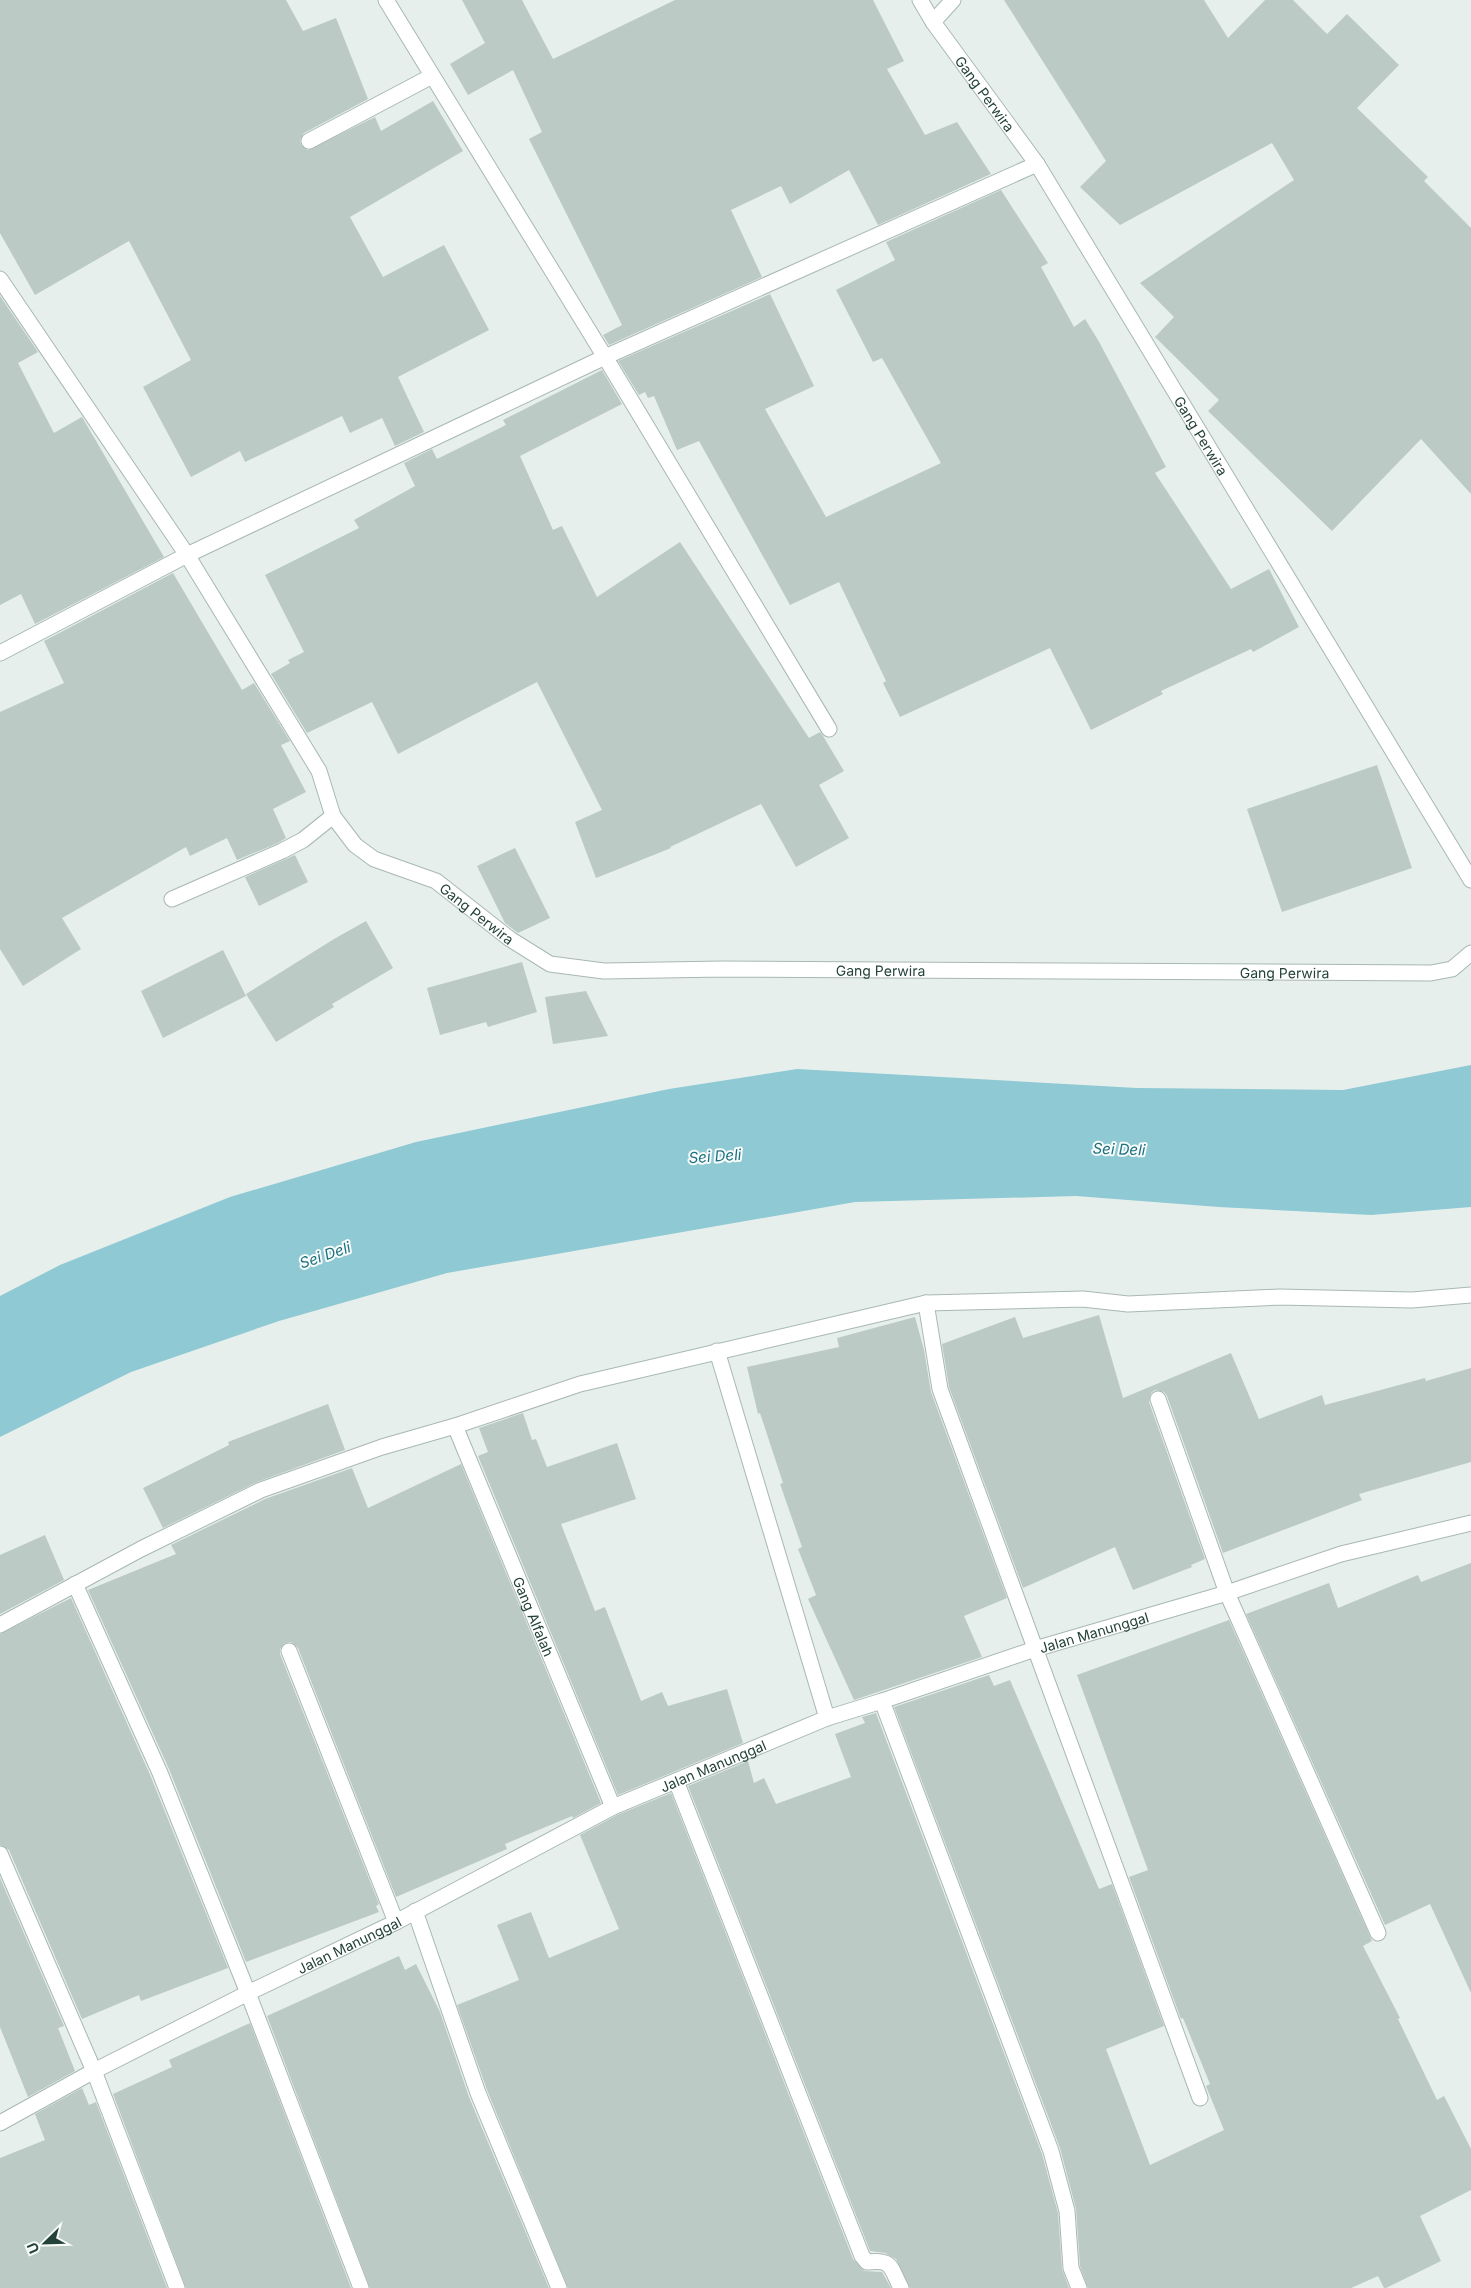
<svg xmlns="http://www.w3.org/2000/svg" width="1471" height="2288" font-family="Inter,sans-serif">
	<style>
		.water { fill: #8ec9d4 }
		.building { fill: #bbcac4 }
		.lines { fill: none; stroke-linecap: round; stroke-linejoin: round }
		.minor-casing { stroke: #a8b8b2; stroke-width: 17 }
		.minor { stroke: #fff; stroke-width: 15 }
		.labels { text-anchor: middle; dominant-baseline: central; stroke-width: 4; stroke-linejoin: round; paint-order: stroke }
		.street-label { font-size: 14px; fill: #24423a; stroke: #f7fbf9 }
		.water-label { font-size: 15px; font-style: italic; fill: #1c6f80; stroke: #f7fbf9 }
	</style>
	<rect width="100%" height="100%" fill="#e6efeb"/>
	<path class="water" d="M 1471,1065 L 1471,1207 L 1371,1215 L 1219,1207 L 1076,1196 L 855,1202 L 447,1273 L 279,1321 L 131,1372 L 0,1437 L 0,1296 L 60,1265 L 230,1197 L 416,1142 L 669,1089 L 797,1069 L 1137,1088 L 1343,1090 Z"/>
	<g class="building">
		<path d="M 0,0 L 286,0 L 303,31 L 336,18 L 368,99 L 304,133 L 300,140 L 301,145 L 308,150 L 375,117 L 381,131 L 433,101 L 463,151 L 350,217 L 383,277 L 444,245 L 489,330 L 398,377 L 424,432 L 395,446 L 382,418 L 350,433 L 342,416 L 245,462 L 240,451 L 191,477 L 143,387 L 191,360 L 129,241 L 35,295 L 0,233 Z"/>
		<path d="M 462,0 L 522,0 L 553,59 L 675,0 L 873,0 L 904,61 L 887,69 L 925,135 L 957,122 L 991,174 L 878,225 L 849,170 L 790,204 L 781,186 L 731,210 L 762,277 L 609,345 L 603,335 L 622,325 L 529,139 L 542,132 L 513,70 L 468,95 L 450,64 L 485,43 Z"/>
		<path d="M 1004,0 L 1204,0 L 1228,38 L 1265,0 L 1293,0 L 1327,34 L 1347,14 L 1399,65 L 1357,108 L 1428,177 L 1424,181 L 1471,228 L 1471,494 L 1421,439 L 1332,531 L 1208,411 L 1219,400 L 1155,337 L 1174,317 L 1140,283 L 1294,180 L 1272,143 L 1120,225 L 1080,187 L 1106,161 Z"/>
		<path d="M 1001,190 L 1048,263 L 1041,267 L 1074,327 L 1085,319 L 1098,340 L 1166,467 L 1155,473 L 1231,589 L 1269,569 L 1299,627 L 1253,652 L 1251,649 L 1161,691 L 1163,694 L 1091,730 L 1050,648 L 900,717 L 883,683 L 886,681 L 839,582 L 790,605 L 699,441 L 677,450 L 654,396 L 648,398 L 645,392 L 639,395 L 618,361 L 770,294 L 814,386 L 765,409 L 826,517 L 941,463 L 882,358 L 873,362 L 836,290 L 895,260 L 886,242 Z"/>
		<path d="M 0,296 L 38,352 L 18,363 L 54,433 L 82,417 L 164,557 L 35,624 L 21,594 L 0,605 Z"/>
		<path d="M 602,370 L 622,404 L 520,456 L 553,530 L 562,526 L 597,597 L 680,542 L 809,738 L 820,732 L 823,736 L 844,771 L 819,785 L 849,838 L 796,867 L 761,804 L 670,847 L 671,848 L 596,878 L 575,822 L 602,810 L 537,682 L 398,754 L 372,702 L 307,733 L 271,674 L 290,663 L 288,660 L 304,652 L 265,575 L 359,528 L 354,520 L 415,486 L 404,463 L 432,449 L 437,459 L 506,425 L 503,420 Z"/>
		<path d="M 173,573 L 242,690 L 254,683 L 290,741 L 281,745 L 306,792 L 273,809 L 286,838 L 278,843 L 237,860 L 227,838 L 190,856 L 186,847 L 62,918 L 81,949 L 23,986 L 0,949 L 0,712 L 64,683 L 44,641 Z"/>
		<path d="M 1377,765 L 1412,868 L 1282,912 L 1247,809 Z"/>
		<path d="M 515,848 L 550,918 L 518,933 L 505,923 L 477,866 Z"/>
		<path d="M 295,855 L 308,882 L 259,906 L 245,877 Z"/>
		<path d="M 366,921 L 393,968 L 332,1004 L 334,1007 L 276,1042 L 246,994 L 334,939 Z"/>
		<path d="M 223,950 L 246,996 L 163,1038 L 141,991 Z"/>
		<path d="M 522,962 L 537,1012 L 488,1027 L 486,1022 L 440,1035 L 427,988 Z"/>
		<path d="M 586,991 L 608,1036 L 553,1044 L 545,997 Z"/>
		<path d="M 1099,1315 L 1123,1398 L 1231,1353 L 1259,1419 L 1322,1395 L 1325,1405 L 1425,1378 L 1426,1381 L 1471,1368 L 1471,1462 L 1359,1494 L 1362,1500 L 1223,1553 L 1167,1396 L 1164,1392 L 1155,1390 L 1151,1393 L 1149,1402 L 1205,1559 L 1191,1565 L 1192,1567 L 1133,1590 L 1115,1547 L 1023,1588 L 949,1387 L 942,1344 L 1015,1317 L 1023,1338 Z"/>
		<path d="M 915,1317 L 924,1350 L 931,1392 L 1007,1598 L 964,1616 L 982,1657 L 854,1700 L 808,1599 L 816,1595 L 798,1549 L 802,1547 L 780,1484 L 783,1483 L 760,1413 L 758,1414 L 747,1367 L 839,1347 L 837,1338 Z"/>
		<path d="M 328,1404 L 345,1450 L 257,1482 L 163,1528 L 143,1488 L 229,1445 L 228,1442 Z"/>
		<path d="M 523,1413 L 532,1440 L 536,1439 L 547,1467 L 617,1443 L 636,1499 L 561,1524 L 595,1611 L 605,1607 L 641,1701 L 662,1692 L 668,1706 L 727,1689 L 743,1743 L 618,1795 L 478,1456 L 488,1452 L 479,1428 Z"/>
		<path d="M 461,1464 L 601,1803 L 573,1818 L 572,1816 L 505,1844 L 507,1849 L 396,1897 L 298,1648 L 291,1642 L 285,1643 L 280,1649 L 280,1654 L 379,1904 L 376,1906 L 379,1912 L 246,1962 L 169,1769 L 88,1590 L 176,1554 L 171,1545 L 265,1499 L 352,1468 L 368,1508 Z"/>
		<path d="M 45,1535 L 64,1580 L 0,1614 L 0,1555 Z"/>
		<path d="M 1471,1563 L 1471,1993 L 1430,1904 L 1385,1925 L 1246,1614 L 1329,1583 L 1338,1608 L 1418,1575 L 1421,1582 Z"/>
		<path d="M 71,1598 L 151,1777 L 228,1968 L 141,2001 L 139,1995 L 82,2019 L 9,1850 L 0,1845 L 0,1634 Z"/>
		<path d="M 1229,1620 L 1372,1941 L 1363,1946 L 1400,2018 L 1398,2019 L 1437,2100 L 1444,2096 L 1471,2149 L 1471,2190 L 1420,2216 L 1441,2261 L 1386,2288 L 1384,2288 L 1378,2276 L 1351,2288 L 1088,2288 L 1080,2266 L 1076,2209 L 1060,2148 L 894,1707 L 989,1675 L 994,1686 L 1010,1680 L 1099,1889 L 1112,1884 L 1164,2026 L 1106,2049 L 1150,2165 L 1224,2130 L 1206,2086 L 1210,2084 L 1183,2018 L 1181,2019 L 1129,1877 L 1148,1870 L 1077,1675 Z"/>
		<path d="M 876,1713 L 1042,2154 L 1058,2213 L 1062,2269 L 1069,2288 L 910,2288 L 896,2259 L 885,2253 L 870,2251 L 688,1786 L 748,1761 L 754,1783 L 764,1778 L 776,1804 L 851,1777 L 835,1734 L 865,1723 L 862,1717 Z"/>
		<path d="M 671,1793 L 853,2259 L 864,2271 L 882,2272 L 891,2288 L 568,2288 L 487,2090 L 457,2005 L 519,1980 L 497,1925 L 531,1912 L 549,1958 L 619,1929 L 580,1835 L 617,1815 Z"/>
		<path d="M 0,1878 L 64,2026 L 58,2028 L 75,2071 L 28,2097 L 0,2027 Z"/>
		<path d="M 399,1956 L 405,1970 L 416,1964 L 440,2012 L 469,2097 L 549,2288 L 370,2288 L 267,2016 Z"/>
		<path d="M 250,2023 L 351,2288 L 186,2288 L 113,2094 L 172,2067 L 169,2060 Z"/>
		<path d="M 82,2088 L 89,2105 L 96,2102 L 167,2288 L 0,2288 L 0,2158 L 45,2140 L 35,2114 Z"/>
	</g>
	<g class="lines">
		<g class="minor-casing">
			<g id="minor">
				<path d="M 386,0 L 605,357 L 829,729"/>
				<path id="s1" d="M 920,0 L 933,22 L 1037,164 L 1471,880"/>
				<path d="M 933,22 L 953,0"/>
				<path d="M 309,141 L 432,76"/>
				<path d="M 0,279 L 187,555 L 319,771 L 333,816 L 303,840 L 282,851 L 172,899"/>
				<path d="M 0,653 L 187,555 L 605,357 L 1037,164"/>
				<path id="s2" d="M 333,816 L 355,845 L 374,859 L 436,881 L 510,939 L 550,964 L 604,971 L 723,969 L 1431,973 L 1452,969 L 1471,953"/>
				<path d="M 926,1303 L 940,1389 L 1200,2098"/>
				<path d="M 717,1351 L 827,1718"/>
				<path d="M 1158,1399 L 1227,1593 L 1378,1933"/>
				<path id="s3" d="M 455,1426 L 613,1807"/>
				<path d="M 75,1584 L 160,1773 L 248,1993 L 361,2288"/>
				<path d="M 0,1625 L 141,1549 L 261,1490 L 382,1447 L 455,1426 L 580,1384 L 926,1303 L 1083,1299 L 1128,1304 L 1280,1297 L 1412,1300 L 1471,1295"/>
				<path d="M 289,1651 L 396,1922"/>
				<path d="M 882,1701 L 1051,2151 L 1067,2211 L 1071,2268 L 1079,2288"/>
				<path d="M 676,1781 L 862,2256 L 867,2262 C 893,2259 890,2267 901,2288"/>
				<path d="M 0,1854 L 94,2071 L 177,2288"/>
				<path d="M 415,1911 L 478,2093 L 559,2288"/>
				<path id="s4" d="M 0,2123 L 94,2071 L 248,1993 L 396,1922 L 613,1807 L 827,1718 L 882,1701 L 1035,1649 L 1227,1593 L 1341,1554 L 1471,1523"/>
			</g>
		</g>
		<use href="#minor" class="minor"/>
	</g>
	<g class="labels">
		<g class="street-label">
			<text stroke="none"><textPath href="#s1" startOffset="114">Gang Perwira</textPath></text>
			<text stroke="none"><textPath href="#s1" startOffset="519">Gang Perwira</textPath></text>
			<text stroke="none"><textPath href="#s2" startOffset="178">Gang Perwira</textPath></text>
			<text stroke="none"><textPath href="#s2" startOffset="598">Gang Perwira</textPath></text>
			<text stroke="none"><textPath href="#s2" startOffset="1002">Gang Perwira</textPath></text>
			<text stroke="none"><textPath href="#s3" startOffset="206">Gang Alfalah</textPath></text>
			<text stroke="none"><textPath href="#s4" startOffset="1202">Jalan Manunggal</textPath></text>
			<text stroke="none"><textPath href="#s4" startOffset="798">Jalan Manunggal</textPath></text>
			<text stroke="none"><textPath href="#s4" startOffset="392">Jalan Manunggal</textPath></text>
		</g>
		<g class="water-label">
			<text transform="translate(1119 1149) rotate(2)">Sei Deli</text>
			<text transform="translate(715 1156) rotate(-4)">Sei Deli</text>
			<text transform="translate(325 1255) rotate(-19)">Sei Deli</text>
		</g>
	</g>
	<g transform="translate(45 2243) rotate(247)" stroke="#f7fbf9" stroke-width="4" paint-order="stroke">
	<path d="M0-4L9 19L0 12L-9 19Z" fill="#24423a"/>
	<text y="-8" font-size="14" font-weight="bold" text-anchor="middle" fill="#24423a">U</text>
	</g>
</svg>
